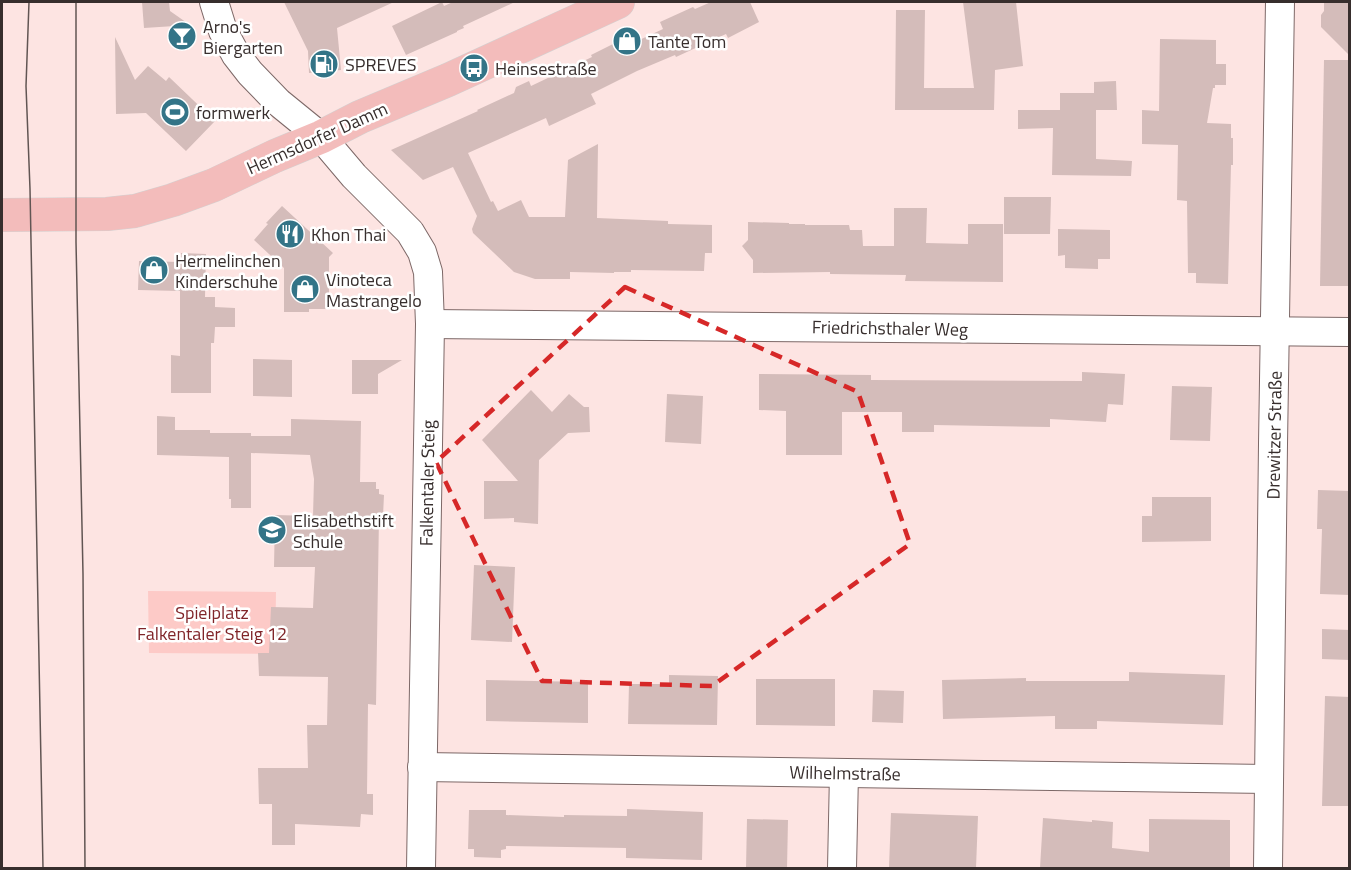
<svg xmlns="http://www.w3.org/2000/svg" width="1351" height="870" font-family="'Titillium Web',sans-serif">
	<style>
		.green { fill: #fdcac7 }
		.building { fill: #d4bcba }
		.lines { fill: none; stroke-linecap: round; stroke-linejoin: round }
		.minor-casing { stroke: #7d6867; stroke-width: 30 }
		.major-casing { stroke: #d3d1d1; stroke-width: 34 }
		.minor { stroke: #fff; stroke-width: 28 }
		.major { stroke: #f3bcbb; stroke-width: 33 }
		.tram { stroke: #615553; stroke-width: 1.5 }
		.marked { fill: none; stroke: #d62828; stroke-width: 4.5; stroke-dasharray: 12 8; stroke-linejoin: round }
		.labels { text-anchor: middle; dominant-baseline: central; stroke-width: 5; stroke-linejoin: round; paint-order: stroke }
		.poi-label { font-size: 18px; fill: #372e2d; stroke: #fff; text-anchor: start }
		.street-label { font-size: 18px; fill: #372e2d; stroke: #fff }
		.park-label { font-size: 18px; fill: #802529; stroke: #fff }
	</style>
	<rect width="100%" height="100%" fill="#fde4e2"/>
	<path class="green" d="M 148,591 L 276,592 L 275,654 L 149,653 Z"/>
	<g class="building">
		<path d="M 142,2 L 169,2 L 170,11 L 190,25 L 144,28 Z"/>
		<path d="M 284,2 L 394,2 L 337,28 L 341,70 L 309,73 L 308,51 Z"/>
		<path d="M 442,2 L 444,6 L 453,2 L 515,2 L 463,26 L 464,28 L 457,31 L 457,32 L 406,55 L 392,26 Z"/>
		<path d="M 711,2 L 750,2 L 759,22 L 728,38 L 726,34 L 676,57 L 675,55 L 637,71 L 591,94 L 596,104 L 549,126 L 546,118 L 468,153 L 491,202 L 493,201 L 498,211 L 521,200 L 529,217 L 565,217 L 568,160 L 598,144 L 597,218 L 668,221 L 668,224 L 712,225 L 712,253 L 705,253 L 704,271 L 631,270 L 631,272 L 614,272 L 614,273 L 570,272 L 570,279 L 535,279 L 514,272 L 473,233 L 472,229 L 477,216 L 453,167 L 423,180 L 391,150 L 478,111 L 477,110 L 514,93 L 516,87 L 529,81 L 531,86 L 592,57 L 591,55 L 619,41 L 622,48 L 663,29 L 660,22 L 693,7 L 695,9 Z"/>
		<path d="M 963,2 L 1016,2 L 1023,66 L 995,70 L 994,110 L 895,110 L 896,10 L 925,10 L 924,88 L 974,88 Z"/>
		<path d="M 1324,2 L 1350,2 L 1350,56 L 1321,27 L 1321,15 L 1324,11 Z"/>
		<path d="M 115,37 L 135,80 L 148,66 L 166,81 L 169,77 L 215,121 L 186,151 L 146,113 L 116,114 Z"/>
		<path d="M 1160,39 L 1216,40 L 1216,64 L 1226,64 L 1226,85 L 1215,85 L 1215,88 L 1213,88 L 1207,123 L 1231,124 L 1231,138 L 1233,138 L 1233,165 L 1231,165 L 1228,284 L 1196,283 L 1196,273 L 1188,273 L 1187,201 L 1177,200 L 1178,145 L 1142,144 L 1142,110 L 1159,111 Z"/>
		<path d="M 1324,60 L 1350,60 L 1350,286 L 1320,286 Z"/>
		<path d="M 1116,81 L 1117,110 L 1096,110 L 1096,159 L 1132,161 L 1131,176 L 1052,175 L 1053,128 L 1018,129 L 1018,110 L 1060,110 L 1060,93 L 1094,93 L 1094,82 Z"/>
		<path d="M 1004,197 L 1051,197 L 1050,234 L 1004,234 Z"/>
		<path d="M 282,206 L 333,253 L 329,257 L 329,309 L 309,309 L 309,312 L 284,312 L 284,268 L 254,240 L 268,224 L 266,223 Z"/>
		<path d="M 894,208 L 927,208 L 926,243 L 968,244 L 968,224 L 1003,224 L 1003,282 L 905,281 L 906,275 L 830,274 L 830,272 L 753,273 L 753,260 L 742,246 L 748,240 L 748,222 L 789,223 L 789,224 L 805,224 L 805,225 L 849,225 L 850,230 L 862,230 L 863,246 L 894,246 Z"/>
		<path d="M 1058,229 L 1110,230 L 1110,259 L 1098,259 L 1098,269 L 1065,268 L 1065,255 L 1058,256 Z"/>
		<path d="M 181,253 L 206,254 L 205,297 L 215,297 L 215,307 L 235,308 L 235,327 L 215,327 L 214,343 L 211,343 L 211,393 L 171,393 L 171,355 L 180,356 L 180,291 L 138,290 L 139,261 L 181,262 Z"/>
		<path d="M 253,359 L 292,360 L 292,397 L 253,396 Z"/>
		<path d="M 352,360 L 402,360 L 378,374 L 378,394 L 352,394 Z"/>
		<path d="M 1082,372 L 1125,374 L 1123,405 L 1108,404 L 1106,422 L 1050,419 L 1050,427 L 934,425 L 934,432 L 902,432 L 902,412 L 842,412 L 842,455 L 786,455 L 786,411 L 759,410 L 759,374 L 871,375 L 871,380 L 1082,381 Z"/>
		<path d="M 1172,386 L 1212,387 L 1210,441 L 1170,440 Z"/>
		<path d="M 531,390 L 552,412 L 569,394 L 584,407 L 589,407 L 590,432 L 568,433 L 539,460 L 538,524 L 514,522 L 514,518 L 484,519 L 484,481 L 518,481 L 482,440 Z"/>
		<path d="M 667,394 L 703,396 L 701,444 L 665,442 Z"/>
		<path d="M 157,416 L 175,417 L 175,430 L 210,430 L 210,433 L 251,433 L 251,436 L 291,436 L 291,419 L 361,421 L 360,482 L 376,482 L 376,489 L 379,489 L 379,494 L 384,495 L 383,516 L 379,516 L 376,705 L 368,704 L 367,794 L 373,794 L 373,815 L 361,814 L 360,827 L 295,824 L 295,845 L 272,845 L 272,804 L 259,804 L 258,768 L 308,768 L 307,725 L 327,725 L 328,677 L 259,676 L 258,653 L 269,653 L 271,607 L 313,608 L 315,567 L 274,567 L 275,515 L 313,516 L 314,479 L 310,455 L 251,453 L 251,508 L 231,508 L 231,499 L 229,499 L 229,457 L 157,455 Z"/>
		<path d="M 1318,490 L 1350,491 L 1350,595 L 1320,594 L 1322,529 L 1317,529 Z"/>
		<path d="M 1152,497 L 1211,497 L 1211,541 L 1142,542 L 1142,516 L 1152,516 Z"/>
		<path d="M 474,565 L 515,567 L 512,642 L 471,640 Z"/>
		<path d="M 1322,629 L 1350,630 L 1350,660 L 1322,659 Z"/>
		<path d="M 1129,672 L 1225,675 L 1223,725 L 1097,721 L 1097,729 L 1055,729 L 1055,716 L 943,719 L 942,680 L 1026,678 L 1026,681 L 1129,681 Z"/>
		<path d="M 669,675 L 718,676 L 717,725 L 628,724 L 629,684 L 669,684 Z"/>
		<path d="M 756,679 L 835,679 L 835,726 L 756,725 Z"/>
		<path d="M 486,680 L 588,682 L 588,723 L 486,721 Z"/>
		<path d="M 873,690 L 904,691 L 903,723 L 872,722 Z"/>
		<path d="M 1325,696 L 1350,697 L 1350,806 L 1322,806 Z"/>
		<path d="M 627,809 L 703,812 L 702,860 L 626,858 L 626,848 L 506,846 L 506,849 L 501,850 L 501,858 L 474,857 L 474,849 L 468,849 L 469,810 L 506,810 L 506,815 L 564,817 L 564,815 L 627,816 Z"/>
		<path d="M 891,813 L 978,816 L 976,868 L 889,868 Z"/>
		<path d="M 1043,818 L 1092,822 L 1092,820 L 1113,822 L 1112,848 L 1149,852 L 1149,819 L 1230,820 L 1230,868 L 1040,868 Z"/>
		<path d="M 747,819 L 788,820 L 787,868 L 746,868 Z"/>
	</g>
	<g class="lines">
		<g class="minor-casing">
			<g id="minor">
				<path d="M 214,2 L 223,31 L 236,55 L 250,73 L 278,102 L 321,137 L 354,176 L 410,232 L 422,252 L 428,272 L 430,324 L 421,868"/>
				<path d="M 430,324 L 1350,332"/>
				<path d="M 422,767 L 1268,779"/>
				<path d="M 842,868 L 844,773"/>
				<path d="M 1268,868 L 1273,444 L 1280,2"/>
			</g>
		</g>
		<g class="major-casing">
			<path id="major" d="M 2,215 L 107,214 L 135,211 L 173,200 L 214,185 L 275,156 L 321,137 L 360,117 L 448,80 L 618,2"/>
		</g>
		<use href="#minor" class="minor"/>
		<use href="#major" class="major"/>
		<g class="tram">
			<path d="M 29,2 L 26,86 L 30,189 L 43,868"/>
			<path d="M 76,2 L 76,242 L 83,574 L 85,868"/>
		</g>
	</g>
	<path class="marked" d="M 625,287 L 858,392 L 910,544 L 712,686 L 542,681 L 436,462 Z"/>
	<defs>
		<g id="bar-disc" transform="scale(1.5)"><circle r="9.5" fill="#337487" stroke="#fff"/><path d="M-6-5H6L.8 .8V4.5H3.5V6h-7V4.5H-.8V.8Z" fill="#fff"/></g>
		<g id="shop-disc" transform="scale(1.5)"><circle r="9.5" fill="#337487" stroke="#fff"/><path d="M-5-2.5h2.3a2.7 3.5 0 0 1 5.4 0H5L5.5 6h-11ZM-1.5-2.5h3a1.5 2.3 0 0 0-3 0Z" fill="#fff"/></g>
		<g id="fuel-disc" transform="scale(1.5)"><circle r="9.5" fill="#337487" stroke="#fff"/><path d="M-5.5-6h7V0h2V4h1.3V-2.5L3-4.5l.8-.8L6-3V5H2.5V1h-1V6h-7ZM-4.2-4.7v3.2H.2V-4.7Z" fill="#fff"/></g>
		<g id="bus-disc" transform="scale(1.5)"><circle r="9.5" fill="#337487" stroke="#fff"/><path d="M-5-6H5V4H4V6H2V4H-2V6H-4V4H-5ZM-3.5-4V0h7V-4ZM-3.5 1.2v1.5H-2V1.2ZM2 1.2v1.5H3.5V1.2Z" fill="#fff"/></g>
		<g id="stadium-disc" transform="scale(1.5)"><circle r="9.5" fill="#337487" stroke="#fff"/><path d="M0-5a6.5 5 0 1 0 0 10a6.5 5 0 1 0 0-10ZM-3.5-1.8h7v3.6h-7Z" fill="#fff"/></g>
		<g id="restaurant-disc" transform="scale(1.5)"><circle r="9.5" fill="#337487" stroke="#fff"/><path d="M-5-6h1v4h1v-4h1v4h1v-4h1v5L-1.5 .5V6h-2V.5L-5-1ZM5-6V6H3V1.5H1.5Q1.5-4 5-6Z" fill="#fff"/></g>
		<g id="school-disc" transform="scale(1.5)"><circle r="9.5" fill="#337487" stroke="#fff"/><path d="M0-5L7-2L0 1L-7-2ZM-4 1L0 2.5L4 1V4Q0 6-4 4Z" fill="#fff"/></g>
	</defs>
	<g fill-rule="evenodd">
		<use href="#bar-disc" x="182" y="36"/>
		<use href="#shop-disc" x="627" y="41"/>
		<use href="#fuel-disc" x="324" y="64"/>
		<use href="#bus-disc" x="474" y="68"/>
		<use href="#stadium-disc" x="175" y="112"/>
		<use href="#restaurant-disc" x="290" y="234"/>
		<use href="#shop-disc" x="154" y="270"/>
		<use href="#shop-disc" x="305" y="289"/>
		<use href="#school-disc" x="272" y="530"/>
	</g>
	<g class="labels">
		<g class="poi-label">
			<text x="203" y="26">Arno's<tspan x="203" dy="21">Biergarten</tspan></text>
			<text x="648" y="41">Tante Tom</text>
			<text x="345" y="64">SPREVES</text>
			<text x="495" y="68">Heinsestraße</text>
			<text x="196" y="112">formwerk</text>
			<text x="311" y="234">Khon Thai</text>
			<text x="175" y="260">Hermelinchen<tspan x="175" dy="21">Kinderschuhe</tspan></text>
			<text x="326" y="279">Vinoteca<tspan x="326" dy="21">Mastrangelo</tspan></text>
			<text x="293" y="520">Elisabethstift<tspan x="293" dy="21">Schule</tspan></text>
		</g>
		<g class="street-label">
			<text transform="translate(317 138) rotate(-24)">Hermsdorfer Damm</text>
			<text transform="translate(890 328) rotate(1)">Friedrichsthaler Weg</text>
			<text transform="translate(1274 435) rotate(-89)">Drewitzer Straße</text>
			<text transform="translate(427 483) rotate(-89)">Falkentaler Steig</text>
			<text transform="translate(845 773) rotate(1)">Wilhelmstraße</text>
		</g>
		<g class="park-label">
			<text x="212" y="612">Spielplatz<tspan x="212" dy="21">Falkentaler Steig 12</tspan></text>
		</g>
	</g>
	<rect width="1351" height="870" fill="none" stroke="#372e2d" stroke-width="6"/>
</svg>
